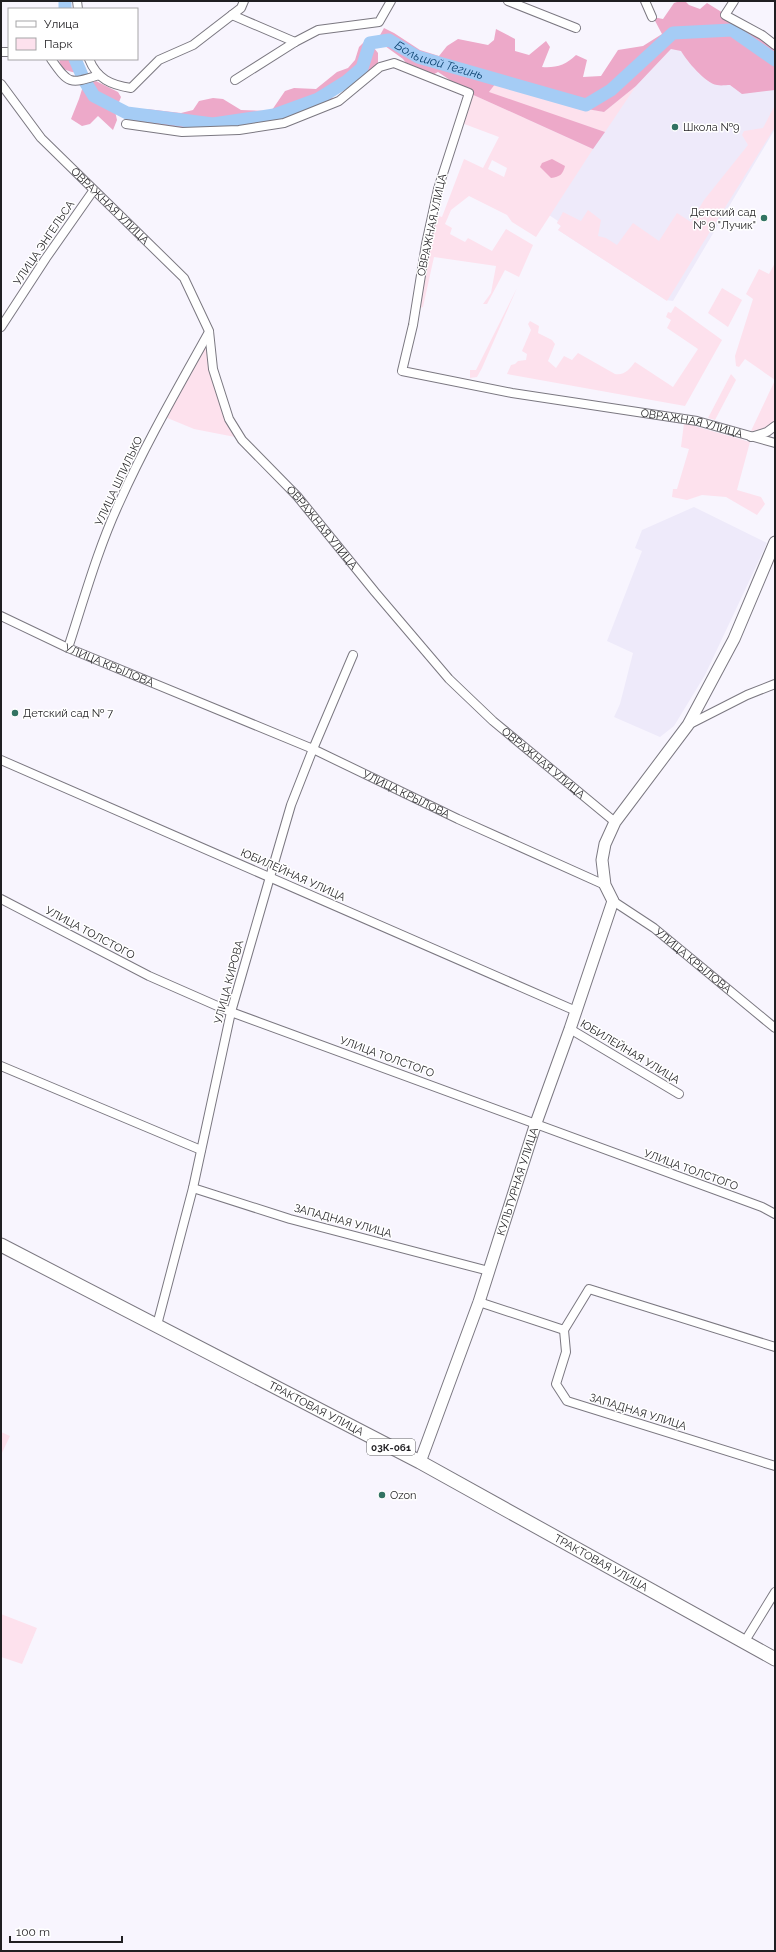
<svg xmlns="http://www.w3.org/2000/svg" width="776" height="1952" font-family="Raleway,sans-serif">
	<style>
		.built { fill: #eeeafa }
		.green { fill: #fde1ed; fill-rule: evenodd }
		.forest { fill: #eda9c9 }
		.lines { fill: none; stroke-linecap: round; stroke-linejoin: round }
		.river { stroke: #a5ccf5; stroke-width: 13 }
		.street-casing { stroke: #7b7881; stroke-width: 10 }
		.secondary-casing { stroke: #7b7881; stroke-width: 13 }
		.primary-casing { stroke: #7b7881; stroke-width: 15 }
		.street { stroke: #fff; stroke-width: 8 }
		.secondary { stroke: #fff; stroke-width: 11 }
		.primary { stroke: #fff; stroke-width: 13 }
		.poi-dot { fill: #327362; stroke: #fff; stroke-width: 1.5 }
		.labels { text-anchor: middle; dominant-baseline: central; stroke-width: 3; stroke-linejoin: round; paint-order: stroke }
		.shield { fill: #fff; stroke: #636264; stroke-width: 1 }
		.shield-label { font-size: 10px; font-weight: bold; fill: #201f22 }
		.poi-label { font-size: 11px; fill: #201f22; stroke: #fff; text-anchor: start }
		.street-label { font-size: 11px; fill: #201f22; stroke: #fff }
		.water-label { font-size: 12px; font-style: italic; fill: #0c4371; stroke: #fff }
	</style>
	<rect width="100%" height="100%" fill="#f8f5fe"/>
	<g class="built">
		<path d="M 686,45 L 775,87 L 775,129 L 673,301 L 666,300 L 558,230 L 561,226 L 557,223 L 558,221 L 549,215 L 525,118 L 536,95 L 587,109 L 604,112 L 636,86 L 671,49 Z"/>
		<path d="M 694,507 L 767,543 L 705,675 L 674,726 L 660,737 L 614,717 L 620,704 L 633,653 L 607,641 L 642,551 L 635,548 L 642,530 Z"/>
	</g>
	<g class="green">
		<path d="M 496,83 L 587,109 L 604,112 L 636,86 L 605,132 L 488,93 Z"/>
		<path d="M 469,93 L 593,149 L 536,237 L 512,222 L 507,215 L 469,196 L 451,210 L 445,224 L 452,228 L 450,234 L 465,242 L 468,238 L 492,251 L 506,229 L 533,245 L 519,277 L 505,270 L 487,304 L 483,304 L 491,293 L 496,266 L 434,257 L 423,307 L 417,309 L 435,215 L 442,217 L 464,159 L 483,168 L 499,137 L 459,122 ZM 492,160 L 507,168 L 504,177 L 488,169 Z"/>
		<path d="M 775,105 L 775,127 L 667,301 L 558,230 L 561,226 L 557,223 L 563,212 L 581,221 L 588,210 L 601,220 L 598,236 L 606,238 L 617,245 L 633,223 L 659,241 L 677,213 L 691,222 L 704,200 L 748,145 L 742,135 L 744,131 L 763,128 Z"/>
		<path d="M 775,263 L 775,420 C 767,428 762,430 751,431 L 775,380 L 745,359 L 739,367 L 736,366 L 735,356 L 753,299 L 746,294 L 759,269 L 769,274 Z"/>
		<path d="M 517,288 L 482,368 L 477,377 L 470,378 L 470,370 L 476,370 Z"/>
		<path d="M 722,288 L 742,300 L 728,327 L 708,313 Z"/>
		<path d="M 675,306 L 722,340 L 685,406 L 507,374 L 511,365 L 515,364 L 518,361 L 526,360 L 527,354 L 522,351 L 531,330 L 528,324 L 530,321 L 539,326 L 538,333 L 552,340 L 555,344 L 548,361 L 556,368 L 564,356 L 572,360 L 578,353 L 615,374 C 624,376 630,369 635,362 L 673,387 L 698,349 L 667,328 L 671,320 L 666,317 L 668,312 L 671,313 Z"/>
		<path d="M 207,345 C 212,378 218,407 235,437 L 194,429 L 165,417 Z"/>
		<path d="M 731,374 L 736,380 L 715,420 L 708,418 Z"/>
		<path d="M 684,423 L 750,442 L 737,490 L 761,497 L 765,504 L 757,515 L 726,497 L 702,495 L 687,500 L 672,497 L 673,489 L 677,489 L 689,449 L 681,447 Z"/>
		<path d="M 1,1432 L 10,1436 L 1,1455 Z"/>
		<path d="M 1,1614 L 37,1628 L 22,1664 L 1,1657 Z"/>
	</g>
	<g class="forest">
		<path d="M 60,1 L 71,1 L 70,9 L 59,9 Z"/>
		<path d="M 680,1 L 685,1 L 689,5 L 700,9 L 707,3 L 775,45 L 775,90 L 742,94 L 730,85 C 726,85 721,86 717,85 C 705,83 687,61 681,51 L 671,49 L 636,86 L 604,112 L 587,109 L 496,83 L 489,92 L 605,132 L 593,149 L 469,93 L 438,72 L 429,77 L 411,70 L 403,59 L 385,46 L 379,37 L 384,28 L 394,33 L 420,50 L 439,56 L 447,46 L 458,39 L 488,45 L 494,40 L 496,29 L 515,39 L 515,51 L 529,55 L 546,41 L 550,47 L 542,67 C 556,68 566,65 576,55 L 587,60 L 583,77 L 601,76 L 618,50 L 643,46 L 662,34 L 653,17 L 663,19 L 674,3 Z"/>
		<path d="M 367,39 L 378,53 L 378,65 L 360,81 L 333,93 L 332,101 L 317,105 L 286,120 L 279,118 L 272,110 L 285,91 L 294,88 L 316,89 L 337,72 L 348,68 L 355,60 L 359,47 Z"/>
		<path d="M 59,59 L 79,59 L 77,73 C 67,71 61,70 59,59 Z"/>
		<path d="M 96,81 L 118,92 L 121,97 L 119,102 L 113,102 L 117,120 L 113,130 L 98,116 L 90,124 L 82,126 L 71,119 L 79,99 L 83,86 Z"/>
		<path d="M 213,98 L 223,99 L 241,110 L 268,111 L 261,121 L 255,124 L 229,128 L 180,130 L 129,121 L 130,115 L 141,117 L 147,109 L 181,113 L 193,110 L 199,101 Z"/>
		<path d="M 552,159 L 565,166 C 563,174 560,177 551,178 L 540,167 L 542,163 Z"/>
	</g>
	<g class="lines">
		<g class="river">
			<path d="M 65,1 L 65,9"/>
			<path id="s1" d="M 75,59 L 84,80 L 94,96 L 127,113 L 213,124 L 274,115 L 318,99 L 347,81 L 362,68 L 370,43 L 389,40 L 418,57 L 586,105 L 611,90 L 673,33 L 732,30 L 775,60"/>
		</g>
		<g class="street-casing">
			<g id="street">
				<path d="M 77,1 L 78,9"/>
				<path d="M 508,1 L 576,28"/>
				<path d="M 645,1 L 652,17"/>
				<path d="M 734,1 L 725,15 L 762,35 L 775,45"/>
				<path d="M 232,15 L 295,42"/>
				<path d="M 1,52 L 9,52"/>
				<path d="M 51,59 C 69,85 70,84 99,75"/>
				<path d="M 89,59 C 97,79 111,85 131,88 L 159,60 L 193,45 L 241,8 L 244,1"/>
				<path d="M 235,80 L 295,42 L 318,30 L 379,22 L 391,1"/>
				<path id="s2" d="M 1,84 L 41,138 L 184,278 L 209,331 L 213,369 L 229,419 L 242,440 L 297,496 L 375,592 L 449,679 L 493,721 L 615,822"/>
				<path id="s3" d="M 126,124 L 182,132 L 239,130 L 284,123 L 339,101 L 380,67 L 394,63 L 469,93 L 438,189 L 426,244 L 413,325 L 402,371 L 512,393 L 697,421 L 775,443"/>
				<path d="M 1,327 L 46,258 L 93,191"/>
				<path d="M 751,437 L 767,432 L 775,426"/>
				<path id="s4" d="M 1,616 L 68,648 L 313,749 L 458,819 L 605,885"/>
				<path d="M 68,648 C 84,599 98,548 120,501 C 146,443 178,388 209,332"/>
				<path d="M 688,725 L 747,695 L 775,684"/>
				<path d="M 1,760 L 576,1011"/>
				<path d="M 1,899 L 149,976 L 231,1012 L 762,1207 L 775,1214"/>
				<path id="s5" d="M 613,901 L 654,928 L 775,1028"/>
				<path d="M 570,1029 L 679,1094"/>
				<path d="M 1,1066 L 201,1150"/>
				<path d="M 193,1188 L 290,1219 L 489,1271"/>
				<path d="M 479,1302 L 564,1330 L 589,1289 L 775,1347"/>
				<path d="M 157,1325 L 193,1188 L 231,1012 L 270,877 L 291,805 L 313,749 L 353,655"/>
				<path d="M 564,1330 L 566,1352 L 556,1384 L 567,1401 L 775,1466"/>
				<path d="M 745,1641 L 775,1592"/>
			</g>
		</g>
		<g class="secondary-casing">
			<g id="secondary">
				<path id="s6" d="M 420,1462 L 479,1302 L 536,1123 L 570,1029 L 613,901 L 605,885 L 602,860 L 605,844 L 615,822 L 688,725 L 734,639 L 775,542"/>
			</g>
		</g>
		<g class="primary-casing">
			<g id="primary">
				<path id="s7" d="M 1,1245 L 420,1462 L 775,1659"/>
			</g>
		</g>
		<use href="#street" class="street"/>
		<use href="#secondary" class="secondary"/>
		<use href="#primary" class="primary"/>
	</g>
	<g class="poi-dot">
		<circle cx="675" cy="127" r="4"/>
		<circle cx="764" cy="218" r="4"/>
		<circle cx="15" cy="713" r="4"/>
		<circle cx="382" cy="1495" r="4"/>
	</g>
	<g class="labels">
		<rect class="shield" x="367" y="1439" width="48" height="16" rx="3"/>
		<g class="shield-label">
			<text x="391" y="1447">03К-061</text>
		</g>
		<g class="poi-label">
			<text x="683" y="127">Школа №9</text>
			<text x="756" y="212" text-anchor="end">Детский сад<tspan x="756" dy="13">№ 9 "Лучик"</tspan></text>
			<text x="23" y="713">Детский сад № 7</text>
			<text x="390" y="1495">Ozon</text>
		</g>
		<g class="street-label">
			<text stroke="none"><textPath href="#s2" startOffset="164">ОВРАЖНАЯ УЛИЦА</textPath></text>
			<text transform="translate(432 225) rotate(-78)">ОВРАЖНАЯ УЛИЦА</text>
			<text transform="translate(44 243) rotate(-56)">УЛИЦА ЭНГЕЛЬСА</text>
			<text stroke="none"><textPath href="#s3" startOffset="948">ОВРАЖНАЯ УЛИЦА</textPath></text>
			<text transform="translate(119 481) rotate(-65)">УЛИЦА ШПИЛЬКО</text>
			<text stroke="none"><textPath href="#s2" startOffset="560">ОВРАЖНАЯ УЛИЦА</textPath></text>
			<text stroke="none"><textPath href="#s4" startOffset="119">УЛИЦА КРЫЛОВА</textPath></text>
			<text stroke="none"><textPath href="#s2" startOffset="884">ОВРАЖНАЯ УЛИЦА</textPath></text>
			<text stroke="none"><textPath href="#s4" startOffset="443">УЛИЦА КРЫЛОВА</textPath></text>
			<text transform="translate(293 875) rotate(24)">ЮБИЛЕЙНАЯ УЛИЦА</text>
			<text transform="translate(90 933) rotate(28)">УЛИЦА ТОЛСТОГО</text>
			<text stroke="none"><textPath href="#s5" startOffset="100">УЛИЦА КРЫЛОВА</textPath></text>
			<text transform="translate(229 982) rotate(-75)">УЛИЦА КИРОВА</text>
			<text transform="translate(630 1052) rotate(31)">ЮБИЛЕЙНАЯ УЛИЦА</text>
			<text transform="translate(387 1057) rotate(20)">УЛИЦА ТОЛСТОГО</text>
			<text transform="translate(691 1170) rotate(20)">УЛИЦА ТОЛСТОГО</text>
			<text stroke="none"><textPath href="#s6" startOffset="297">КУЛЬТУРНАЯ УЛИЦА</textPath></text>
			<text transform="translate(343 1221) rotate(15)">ЗАПАДНАЯ УЛИЦА</text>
			<text stroke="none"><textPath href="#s7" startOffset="355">ТРАКТОВАЯ УЛИЦА</textPath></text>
			<text transform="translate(638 1412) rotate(17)">ЗАПАДНАЯ УЛИЦА</text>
			<text stroke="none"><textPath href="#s7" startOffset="679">ТРАКТОВАЯ УЛИЦА</textPath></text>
		</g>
		<g class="water-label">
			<text stroke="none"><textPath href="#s1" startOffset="428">Большой Тегинь</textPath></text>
		</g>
	</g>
	<rect width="776" height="1952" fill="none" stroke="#201f22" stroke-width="4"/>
	<rect x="8" y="8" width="130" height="52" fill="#ffffff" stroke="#a6a5a7"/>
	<rect x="16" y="21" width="20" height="6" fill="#ffffff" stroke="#a6a5a7"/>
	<text x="44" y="28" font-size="12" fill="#201f22">Улица</text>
	<rect x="16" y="38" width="20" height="12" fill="#fde1ed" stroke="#a6a5a7"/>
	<text x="44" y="48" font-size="12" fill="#201f22">Парк</text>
	<path d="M10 1936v6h112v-6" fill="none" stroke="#201f22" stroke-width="2"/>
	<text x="16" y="1936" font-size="12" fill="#201f22" stroke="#ffffff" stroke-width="3" paint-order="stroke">100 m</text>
</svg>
